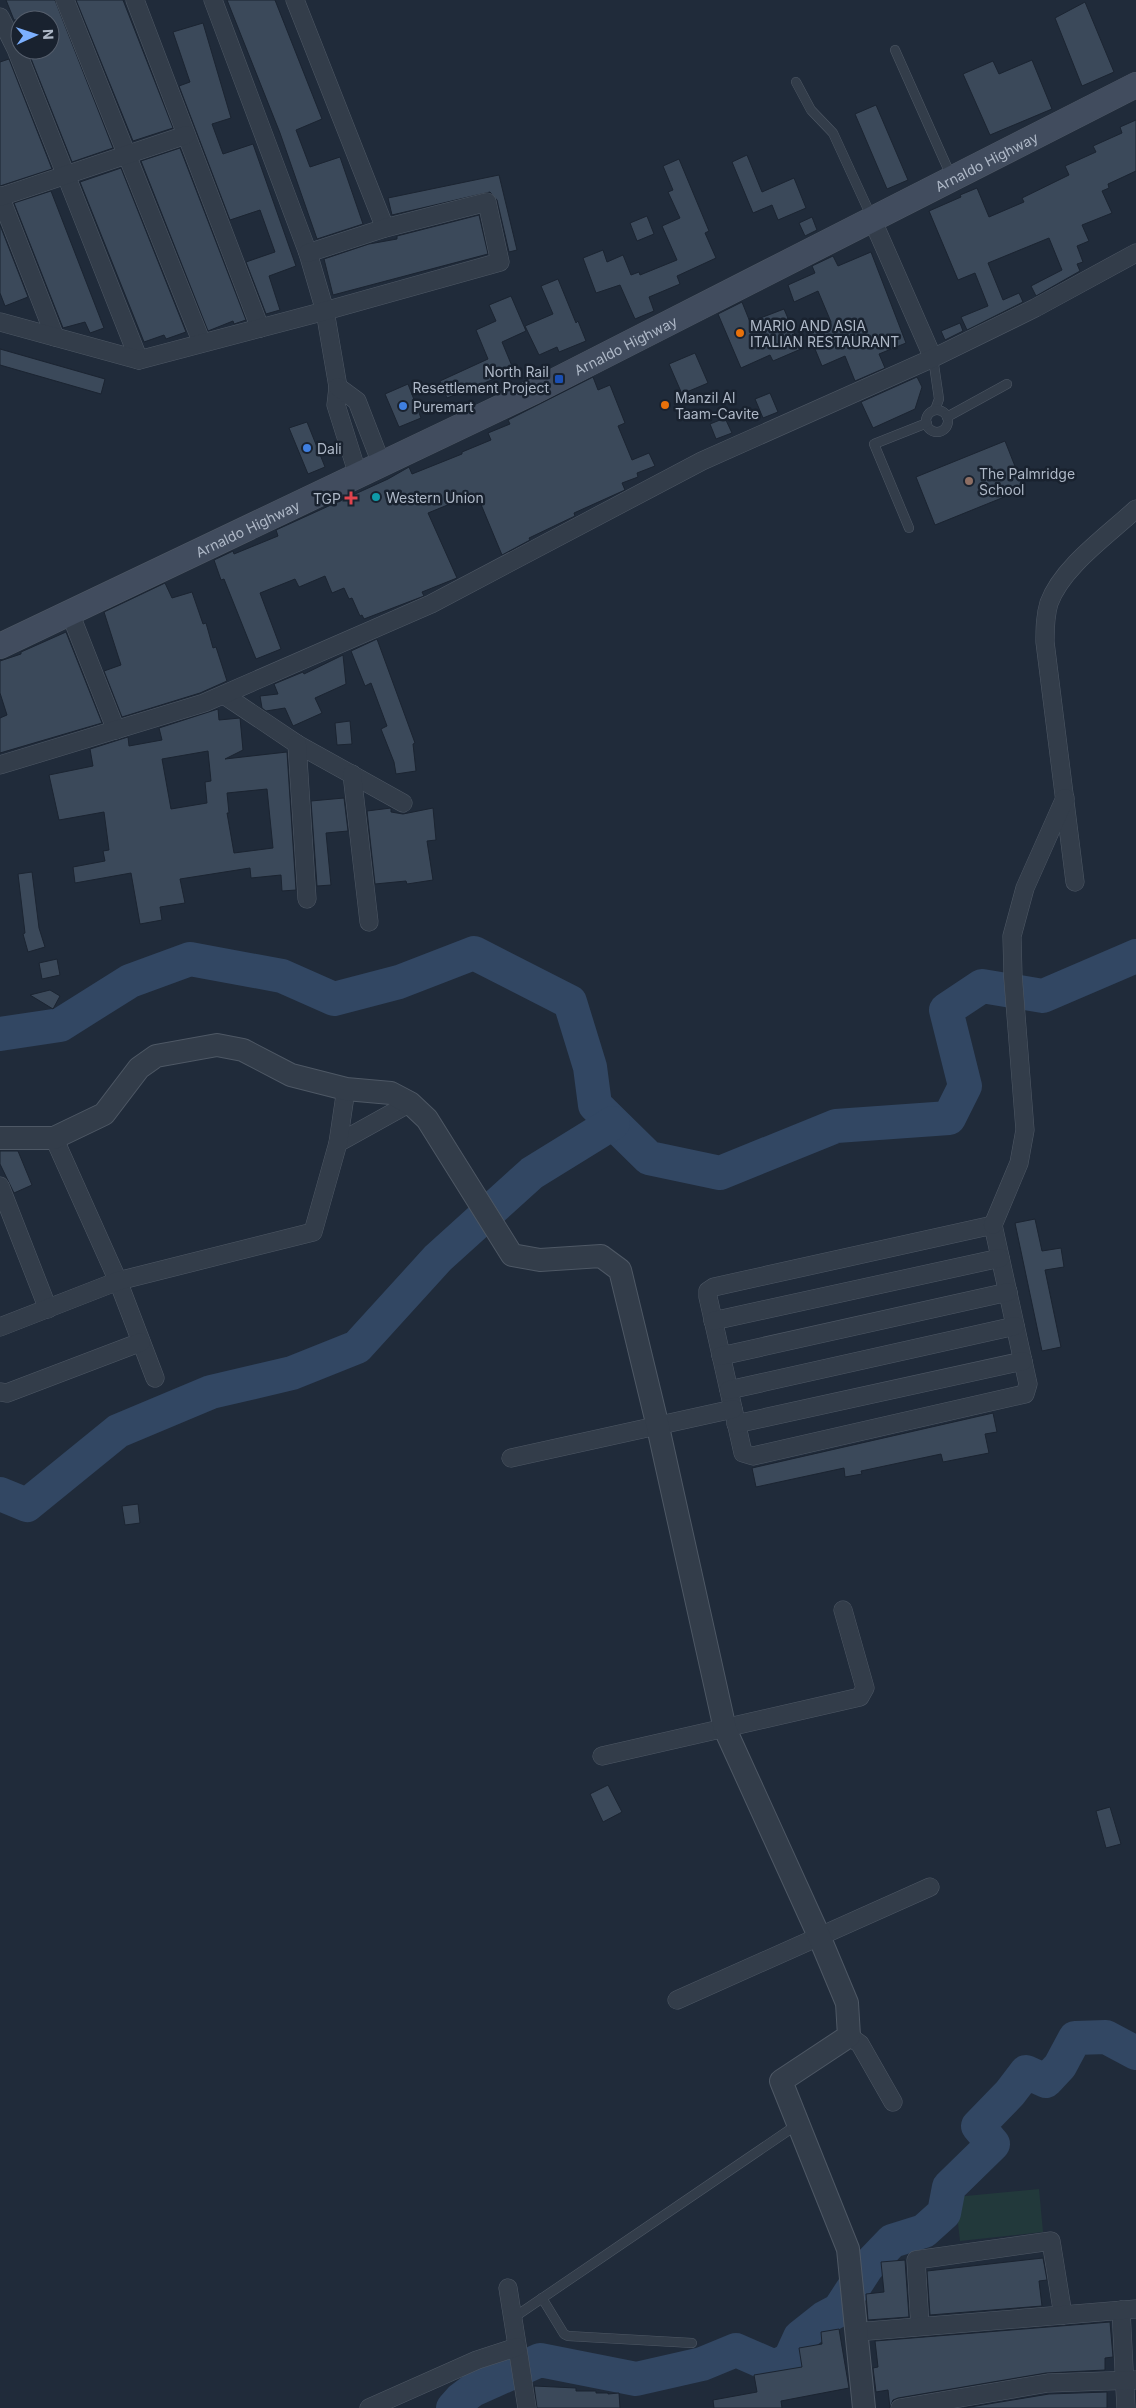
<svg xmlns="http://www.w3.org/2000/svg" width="1136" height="2408" font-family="Inter,sans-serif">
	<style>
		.green { fill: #22393b }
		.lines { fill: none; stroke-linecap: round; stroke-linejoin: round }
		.river { stroke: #324763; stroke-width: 34 }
		.building { fill: #3b495a; stroke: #1b2431; fill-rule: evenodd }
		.service-casing { stroke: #4e5865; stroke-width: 10 }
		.minor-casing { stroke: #4e5865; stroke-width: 19 }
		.tertiary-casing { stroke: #4e5865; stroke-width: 24 }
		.secondary-casing { stroke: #4e5865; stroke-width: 26 }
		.service { stroke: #333d4a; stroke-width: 9 }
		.minor { stroke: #333d4a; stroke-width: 18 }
		.tertiary { stroke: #333d4a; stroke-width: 22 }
		.secondary { stroke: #414c5e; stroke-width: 25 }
		.food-dot { fill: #e8710a; stroke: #19222f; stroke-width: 2 }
		.transit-dot { fill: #1a4fb4; stroke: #19222f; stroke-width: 2 }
		.shop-dot { fill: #3f7fe0; stroke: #19222f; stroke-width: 2 }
		.education-dot { fill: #8d6e63; stroke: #19222f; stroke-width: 2 }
		.culture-dot { fill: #0f9aa8; stroke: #19222f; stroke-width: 2 }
		.health-dot { fill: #e0444e; stroke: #19222f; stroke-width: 2 }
		.labels { text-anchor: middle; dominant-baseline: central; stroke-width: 5; stroke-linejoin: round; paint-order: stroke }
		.street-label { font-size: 14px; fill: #aeb8c7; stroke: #19222f }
		.poi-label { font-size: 14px; fill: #aeb8c7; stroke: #19222f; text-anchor: start }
	</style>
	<rect width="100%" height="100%" fill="#202b3a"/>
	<path class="green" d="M 1039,2189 L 1043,2232 L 960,2241 L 955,2197 Z"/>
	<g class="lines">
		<g class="river">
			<path d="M 0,1034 L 60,1025 L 130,981 L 190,959 L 282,976 L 334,999 L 399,982 L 474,953 L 570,1002 L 590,1067 L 595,1105 L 649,1158 L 720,1173 L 836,1126 L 949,1118 L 965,1086 L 946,1010 L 982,986 L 1043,996 L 1136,956"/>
			<path d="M 0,1494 L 27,1505 L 118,1431 L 211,1392 L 292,1373 L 357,1347 L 438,1258 L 532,1173 L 613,1123"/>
			<path d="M 453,2408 L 461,2399 L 473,2390 L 540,2360 L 636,2379 L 702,2364 L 736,2350 L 775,2367 L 790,2359 L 800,2337 L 824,2318 L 839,2310 L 867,2267 L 892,2241 L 924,2231 L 944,2213 L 949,2187 L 993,2144 L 978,2126 L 1010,2093 L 1026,2072 L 1046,2081 L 1060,2066 L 1075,2038 L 1106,2037 L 1136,2053"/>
		</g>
	</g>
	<g class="building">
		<path d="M 6,0 L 55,0 L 113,148 L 72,162 L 28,51 L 50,50 L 50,20 L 14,20 Z"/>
		<path d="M 76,0 L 123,0 L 173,128 L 133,141 Z"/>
		<path d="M 227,0 L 275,0 L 322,119 L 296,130 L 310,167 L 340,157 L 363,224 L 317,239 L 280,133 Z"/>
		<path d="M 1085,2 L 1114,72 L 1082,86 L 1055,18 Z"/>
		<path d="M 203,23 L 231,118 L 212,124 L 223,154 L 253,144 L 296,266 L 269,276 L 280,310 L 266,314 L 246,262 L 275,252 L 260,210 L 230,220 L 179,86 L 190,82 L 173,32 Z"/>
		<path d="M 9,59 L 52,169 L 0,186 L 0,62 Z"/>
		<path d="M 1032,60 L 1052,109 L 990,135 L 963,74 L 993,61 L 999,74 Z"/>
		<path d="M 876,105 L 908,180 L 887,189 L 855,114 Z"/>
		<path d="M 1136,120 L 1136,171 L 1108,184 L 1109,188 L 1102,191 L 1112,213 L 1082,225 L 1089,241 L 1077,246 L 1083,262 L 1077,264 L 1080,271 L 1036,296 L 1031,286 L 1062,270 L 1049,238 L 988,263 L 1003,300 L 1019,293 L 1023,302 L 967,330 L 961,317 L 988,306 L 975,273 L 958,280 L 929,211 L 961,197 L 960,195 L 977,188 L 989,217 L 1024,202 L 1022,198 L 1069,175 L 1065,166 L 1096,152 L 1093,146 L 1122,133 L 1120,127 Z"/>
		<path d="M 180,148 L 246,320 L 234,324 L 233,321 L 208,331 L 141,161 Z"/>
		<path d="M 747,155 L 762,192 L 794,178 L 806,208 L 778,220 L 772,205 L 753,213 L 732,162 Z"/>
		<path d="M 679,159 L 709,231 L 705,233 L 716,258 L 677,276 L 680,284 L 649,297 L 654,311 L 635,319 L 620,285 L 596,293 L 583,258 L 603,250 L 607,262 L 623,255 L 631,275 L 639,272 L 640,275 L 677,260 L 662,226 L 680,218 L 668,192 L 673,190 L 663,166 Z"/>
		<path d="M 121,168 L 186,332 L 166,339 L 164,335 L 144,342 L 80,182 Z"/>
		<path d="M 499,175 L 517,250 L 509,252 L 497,200 L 490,192 L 392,215 L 388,198 Z"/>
		<path d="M 51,191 L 104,328 L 90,333 L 85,322 L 63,328 L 14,203 Z"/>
		<path d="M 479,215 L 488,254 L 333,295 L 324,259 L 369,244 L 397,239 L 397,236 Z"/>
		<path d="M 647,216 L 654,234 L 637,241 L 630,223 Z"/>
		<path d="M 812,217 L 817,230 L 805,236 L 799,223 Z"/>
		<path d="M 0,225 L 28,297 L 5,306 L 0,293 Z"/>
		<path d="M 871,252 L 906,343 L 879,354 L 885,368 L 855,381 L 845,356 L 822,366 L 808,332 L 831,322 L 818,291 L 794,302 L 788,285 L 815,273 L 812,266 L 833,256 L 838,266 Z"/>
		<path d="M 558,279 L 576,323 L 578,321 L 586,341 L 559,352 L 557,347 L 539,355 L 525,326 L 553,314 L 541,286 Z"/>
		<path d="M 511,296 L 526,331 L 502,342 L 514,371 L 447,398 L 440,381 L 488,359 L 476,330 L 496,321 L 489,305 Z"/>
		<path d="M 742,302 L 750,322 L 784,309 L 801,349 L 773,361 L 770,355 L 741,368 L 718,314 Z"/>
		<path d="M 960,323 L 963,331 L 945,340 L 941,331 Z"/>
		<path d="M 0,349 L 105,379 L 101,394 L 0,365 Z"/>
		<path d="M 695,353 L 708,383 L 682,394 L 669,364 Z"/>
		<path d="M 593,377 L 598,390 L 610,385 L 625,423 L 618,426 L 632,460 L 649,453 L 655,466 L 637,473 L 638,477 L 622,483 L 625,490 L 574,513 L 575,516 L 529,538 L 530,540 L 502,555 L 480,502 L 471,506 L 467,497 L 428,513 L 457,578 L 422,592 L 424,596 L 364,619 L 362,615 L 360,616 L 352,598 L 349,599 L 344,588 L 332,593 L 325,576 L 299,587 L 295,579 L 260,593 L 281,649 L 256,659 L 224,579 L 221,580 L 214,560 L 233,551 L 234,554 L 278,536 L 276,530 L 388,479 L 409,467 L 412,474 L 462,454 L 462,452 L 491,440 L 488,433 L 510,424 L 508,420 Z"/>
		<path d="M 917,377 L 922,387 L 915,409 L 873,428 L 861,402 Z"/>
		<path d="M 408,384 L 421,418 L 399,427 L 385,394 Z"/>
		<path d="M 770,393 L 778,412 L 763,418 L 755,399 Z"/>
		<path d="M 725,418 L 732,433 L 716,439 L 710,424 Z"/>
		<path d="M 307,422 L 325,467 L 308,474 L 289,428 Z"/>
		<path d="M 1005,441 L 1024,489 L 935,525 L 916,477 Z"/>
		<path d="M 165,583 L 172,598 L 192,592 L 203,624 L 206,623 L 213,648 L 216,647 L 227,681 L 200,693 L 122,717 L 104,671 L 121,665 L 104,612 Z"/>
		<path d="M 66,632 L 102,723 L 0,753 L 0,718 L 7,715 L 0,693 L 0,661 L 21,654 L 21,652 Z"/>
		<path d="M 377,639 L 415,743 L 413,744 L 416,771 L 396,774 L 394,762 L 381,729 L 387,726 L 371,683 L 365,686 L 351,651 Z"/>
		<path d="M 343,655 L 346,684 L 315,698 L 322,713 L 293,726 L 285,708 L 266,711 L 262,708 L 260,696 L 278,694 L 274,684 L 303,672 L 304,674 Z"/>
		<path d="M 218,709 L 219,720 L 240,718 L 243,750 L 225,759 L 287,752 L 296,890 L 282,891 L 281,875 L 251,878 L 250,868 L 180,879 L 185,903 L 160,907 L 162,920 L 140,924 L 131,873 L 75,883 L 73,867 L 105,861 L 103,851 L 109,850 L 104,812 L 59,820 L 49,775 L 93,766 L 90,749 L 128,737 L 129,746 L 162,740 L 159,728 ZM 208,751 L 211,781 L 205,782 L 207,803 L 171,809 L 162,759 ZM 267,789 L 273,848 L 234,853 L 227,813 L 229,813 L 227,793 Z"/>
		<path d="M 350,721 L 352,744 L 337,745 L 335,723 Z"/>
		<path d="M 344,798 L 348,831 L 326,833 L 331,885 L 317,886 L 311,801 Z"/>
		<path d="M 391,808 L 391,812 L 403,814 L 433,808 L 436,840 L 427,841 L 433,880 L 407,884 L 406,881 L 375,884 L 367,811 Z"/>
		<path d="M 32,872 L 39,928 L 45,947 L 28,952 L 23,934 L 25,933 L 18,874 Z"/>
		<path d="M 57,959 L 60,975 L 42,979 L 39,963 Z"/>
		<path d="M 50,990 L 60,996 L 53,1009 L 30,995 Z"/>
		<path d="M 0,1151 L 18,1151 L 32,1185 L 14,1193 L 0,1164 Z"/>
		<path d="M 1035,1219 L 1042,1251 L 1061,1248 L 1064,1267 L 1045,1270 L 1061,1347 L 1042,1351 L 1015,1223 Z"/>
		<path d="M 993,1413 L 997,1432 L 985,1434 L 989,1453 L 943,1462 L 941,1454 L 861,1471 L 862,1474 L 845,1477 L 844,1468 L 756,1487 L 752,1468 Z"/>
		<path d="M 138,1504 L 140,1523 L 125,1525 L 122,1506 Z"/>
		<path d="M 608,1785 L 622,1812 L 603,1822 L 590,1794 Z"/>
		<path d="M 1110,1807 L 1121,1844 L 1106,1848 L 1096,1811 Z"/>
		<path d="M 1043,2258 L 1047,2280 L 1039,2281 L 1042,2306 L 930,2315 L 927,2271 Z"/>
		<path d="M 905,2260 L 909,2317 L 868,2320 L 866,2294 L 884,2292 L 881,2262 Z"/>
		<path d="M 1110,2322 L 1113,2357 L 1105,2358 L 1105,2370 L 1046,2373 L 898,2398 L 893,2400 L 890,2408 L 888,2390 L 876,2392 L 873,2368 L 878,2367 L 875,2341 Z"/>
		<path d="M 839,2329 L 849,2388 L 781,2401 L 782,2408 L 714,2408 L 713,2400 L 757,2392 L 754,2375 L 802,2367 L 799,2348 L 822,2344 L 821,2332 Z"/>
		<path d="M 534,2386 L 576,2388 L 576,2391 L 596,2391 L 596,2393 L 608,2393 L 608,2394 L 619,2393 L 620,2408 L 537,2408 Z"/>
		<path d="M 1107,2392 L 1107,2408 L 964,2408 L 1049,2394 Z"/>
	</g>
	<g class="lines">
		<g class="service-casing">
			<g id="service">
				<path d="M 895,50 L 952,178"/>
				<path d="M 796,82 L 811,110 L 833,133 L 872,218"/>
				<path d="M 933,358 L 939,399 L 935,410"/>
				<circle cx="937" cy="421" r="11"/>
				<path d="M 947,417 L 1007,384"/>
				<path d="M 909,528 L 874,444 L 927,423"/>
				<path d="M 542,2298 L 564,2334 L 568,2336 L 692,2343"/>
				<path d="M 513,2318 L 798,2124"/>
			</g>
		</g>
		<g class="minor-casing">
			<g id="minor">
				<path d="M 65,0 L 202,343"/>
				<path d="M 135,0 L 260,328"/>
				<path d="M 213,0 L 308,253 L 325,311 L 338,387 L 336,405 L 358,475"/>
				<path d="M 295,0 L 385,228"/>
				<path d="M 0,17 L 16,49 L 139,360"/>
				<path d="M 0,196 L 55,337"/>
				<path d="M 0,197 L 186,135"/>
				<path d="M 872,219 L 933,358"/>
				<path d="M 0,322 L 139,360 L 325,311 L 500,262 L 487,202 L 385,228 L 308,253"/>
				<path d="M 338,387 L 357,401 L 381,463"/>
				<path d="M 70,613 L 116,730"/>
				<path d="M 224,695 L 297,744 L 403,803"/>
				<path d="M 297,744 L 307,899"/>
				<path d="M 0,765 L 204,703 L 431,604 L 702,461 L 933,358 L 1035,308 L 1136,253"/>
				<path d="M 352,774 L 369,922"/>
				<path d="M 1075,882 L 1045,642 C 1045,629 1045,616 1049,603 C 1062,567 1108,535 1136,509"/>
				<path d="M 54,1138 L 118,1281 L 155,1378"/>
				<path d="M 338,1143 L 410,1103"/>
				<path d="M 0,1186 L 48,1309"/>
				<path d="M 993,1225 L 1028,1384 L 1025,1394 L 753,1456 L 743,1453 L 708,1297 L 708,1291 L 714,1287 Z"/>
				<path d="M 993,1225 L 1019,1163 L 1025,1130 L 1013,977 L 1012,936 L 1025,888 L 1065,798"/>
				<path d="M 713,1321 L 1000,1258"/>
				<path d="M 0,1327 L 118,1281 L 313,1232 L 338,1143 L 346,1089"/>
				<path d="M 721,1356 L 1008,1292"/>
				<path d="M 729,1390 L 1015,1326"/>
				<path d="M 0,1392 L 7,1393 L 141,1342"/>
				<path d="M 736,1424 L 1023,1361"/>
				<path d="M 511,1458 L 733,1409"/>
				<path d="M 602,1756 L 860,1697 L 865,1688 L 843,1610"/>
				<path d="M 677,2000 L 930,1887"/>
				<path d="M 849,2036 L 860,2044 L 893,2102"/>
				<path d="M 508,2288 L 527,2408"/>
				<path d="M 1121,2310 L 1126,2408"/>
				<path d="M 920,2326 L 916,2260 L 1051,2241 L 1063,2315"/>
				<path d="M 856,2332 L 1136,2309"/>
				<path d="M 369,2408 L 477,2360 L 517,2347"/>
				<path d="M 900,2408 L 1048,2383 L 1136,2380"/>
			</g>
		</g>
		<g class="tertiary-casing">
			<path id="tertiary" d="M 0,1138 L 54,1138 L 104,1114 L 139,1068 L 156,1056 L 217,1045 L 243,1050 L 291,1075 L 346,1089 L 391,1093 L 410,1103 L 427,1119 L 512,1255 L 540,1260 L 601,1256 L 620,1270 L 658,1427 L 725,1729 L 819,1936 L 847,2003 L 849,2036 L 781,2081 L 848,2249 L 864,2408"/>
		</g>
		<g class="secondary-casing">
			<g id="secondary">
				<path id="s1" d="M 0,646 L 535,391 L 1136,85"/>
			</g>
		</g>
		<use href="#service" class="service"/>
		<use href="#minor" class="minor"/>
		<use href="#tertiary" class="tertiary"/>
		<use href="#secondary" class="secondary"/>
	</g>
	<g class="food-dot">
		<circle cx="740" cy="333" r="5"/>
		<circle cx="665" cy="405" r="5"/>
	</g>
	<rect class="transit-dot" x="554" y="374" width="10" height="10" rx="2.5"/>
	<g class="shop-dot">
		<circle cx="403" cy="406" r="5"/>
		<circle cx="307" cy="448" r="5"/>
	</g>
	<circle class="education-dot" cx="969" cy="481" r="5"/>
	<circle class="culture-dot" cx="376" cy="497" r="5"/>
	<path class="health-dot" d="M348.5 490.5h5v5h5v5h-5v5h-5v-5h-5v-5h5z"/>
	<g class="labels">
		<g class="street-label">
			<text stroke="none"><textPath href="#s1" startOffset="1099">Arnaldo Highway</textPath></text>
			<text stroke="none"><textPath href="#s1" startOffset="694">Arnaldo Highway</textPath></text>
			<text stroke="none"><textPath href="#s1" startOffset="274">Arnaldo Highway</textPath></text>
		</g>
		<g class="poi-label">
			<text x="750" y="325">MARIO AND ASIA<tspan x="750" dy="16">ITALIAN RESTAURANT</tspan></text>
			<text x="549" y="371" text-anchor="end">North Rail<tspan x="549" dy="16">Resettlement Project</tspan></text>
			<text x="675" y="397">Manzil Al<tspan x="675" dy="16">Taam-Cavite</tspan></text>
			<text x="413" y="406">Puremart</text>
			<text x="317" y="448">Dali</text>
			<text x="979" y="473">The Palmridge<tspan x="979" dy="16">School</tspan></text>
			<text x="386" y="497">Western Union</text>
			<text x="341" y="498" text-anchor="end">TGP</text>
		</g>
	</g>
	<g transform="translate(35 35) rotate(87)"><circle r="24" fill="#19222f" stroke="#555e6c"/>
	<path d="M0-4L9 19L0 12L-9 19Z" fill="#7cb0fe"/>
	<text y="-8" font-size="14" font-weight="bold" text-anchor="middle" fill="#aeb8c7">N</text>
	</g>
</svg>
